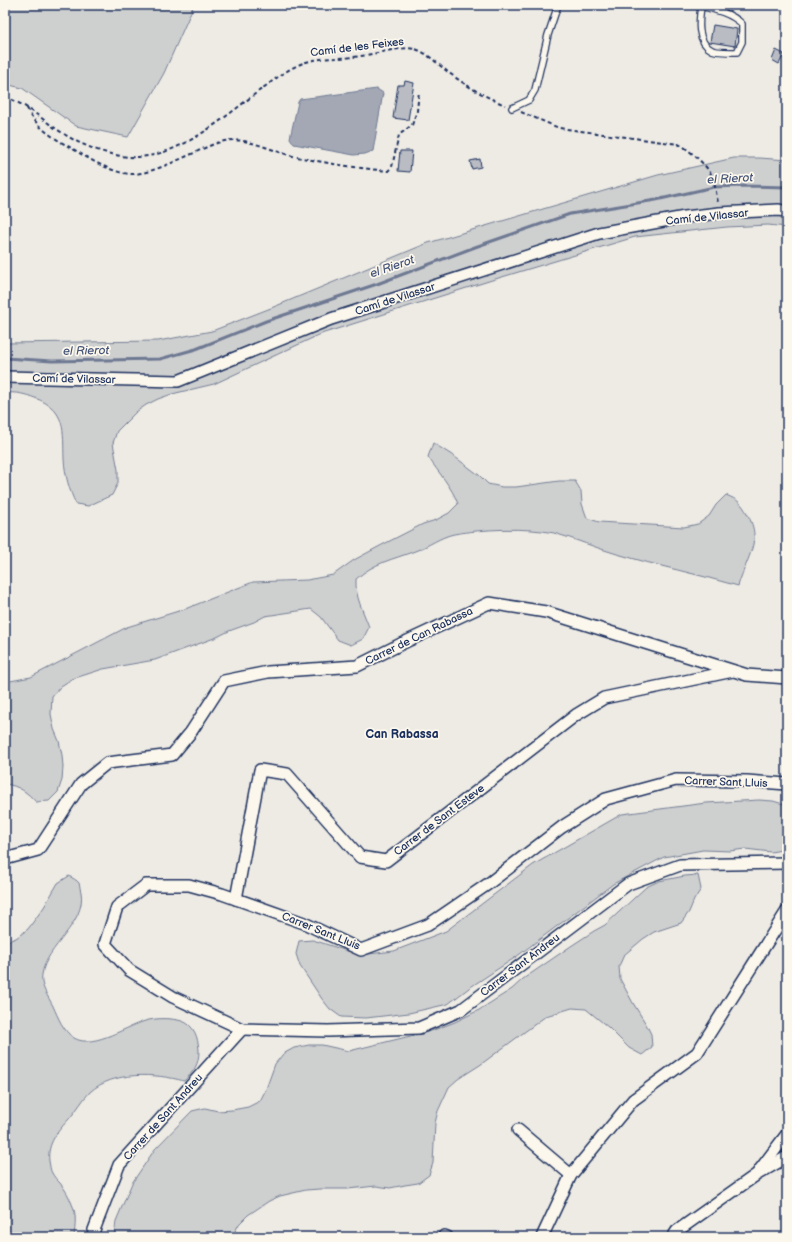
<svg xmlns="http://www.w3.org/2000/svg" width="792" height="1242" font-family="'Balsamiq Sans',sans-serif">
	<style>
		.green { fill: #cecfcf; stroke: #747f96 }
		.water { fill: #a3a8b4; stroke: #6d7892 }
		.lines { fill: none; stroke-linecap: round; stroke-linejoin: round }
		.stream { stroke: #6d7892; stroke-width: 3 }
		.building { fill: #b9bcc3; stroke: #1b2f5e }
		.service-casing { stroke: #1b2f5e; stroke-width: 8 }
		.minor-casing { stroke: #1b2f5e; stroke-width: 14 }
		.path { stroke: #1b2f5e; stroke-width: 2; stroke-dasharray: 4 3; stroke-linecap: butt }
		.service { stroke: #fbf7ec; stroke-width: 5.5 }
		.minor { stroke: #fbf7ec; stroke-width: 11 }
		.labels { text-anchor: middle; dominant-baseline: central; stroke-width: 3.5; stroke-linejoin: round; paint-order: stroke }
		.street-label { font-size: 11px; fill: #1b2f5e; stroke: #fbf7ec }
		.water-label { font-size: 12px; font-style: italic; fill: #445378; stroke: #fbf7ec }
		.neighbourhood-label { font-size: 12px; font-weight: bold; fill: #1b2f5e; stroke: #fbf7ec }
	</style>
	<rect width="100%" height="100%" fill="#eeebe4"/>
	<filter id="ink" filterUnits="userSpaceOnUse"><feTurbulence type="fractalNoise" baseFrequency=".025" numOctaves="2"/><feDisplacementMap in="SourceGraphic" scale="8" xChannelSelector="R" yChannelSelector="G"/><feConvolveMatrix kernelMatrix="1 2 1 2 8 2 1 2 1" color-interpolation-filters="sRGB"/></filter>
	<g filter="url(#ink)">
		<g class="green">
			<path d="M 5,5 L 194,5 L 164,73 L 128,137 L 76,126 L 22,88 L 5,84 Z"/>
			<path d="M 734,158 L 760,158 L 787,160 L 787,227 L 768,225 L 727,227 L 635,237 L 492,280 L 321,334 L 214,384 L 172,394 L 158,399 L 146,405 L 136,412 L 117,431 L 113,443 L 118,470 L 118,483 L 112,495 L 88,506 L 76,504 C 69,490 65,475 64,459 C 63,431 67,410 35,398 C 25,394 16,392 5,393 L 5,343 L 158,341 L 212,331 L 276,306 L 428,243 L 658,175 Z"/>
			<path d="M 433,443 L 455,457 L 479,475 L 488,484 L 502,487 L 516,487 L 559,481 L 575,481 L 581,491 L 582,504 L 587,518 L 599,522 L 684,527 L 698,524 L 709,516 L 716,505 L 726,495 C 738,500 741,502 748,515 C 751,521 754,528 754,535 C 755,549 742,571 738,586 C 698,574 657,566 617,554 C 596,548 575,539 554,533 C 527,527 481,529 454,534 C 440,537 429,546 415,551 C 392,560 375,562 356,579 C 355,598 363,610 369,627 L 363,639 L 351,645 L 338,640 L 321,617 L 311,609 L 265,616 L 254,622 L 229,631 L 217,637 L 155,660 L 103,669 L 72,679 L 61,686 L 52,696 L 51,714 L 54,729 L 59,741 L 62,755 L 63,767 L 62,780 L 58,792 L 49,801 L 36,802 C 27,792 19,786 5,784 L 5,682 L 31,677 L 127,627 L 185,609 L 253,582 L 307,580 L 333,575 L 354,560 L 380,546 L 423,524 L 436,520 L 449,513 L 458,504 C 452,487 438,472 428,457 Z"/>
			<path d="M 759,800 L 773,801 L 787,805 L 787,849 L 771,852 L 745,849 L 730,851 L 703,850 L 664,857 L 613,884 L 516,957 L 469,988 L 448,1004 L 409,1013 L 366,1018 L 341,1017 L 330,1009 L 322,999 L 300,966 L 296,954 L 299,941 L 313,940 L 360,955 L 394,951 L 446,931 L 533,865 L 622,814 L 706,803 Z"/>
			<path d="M 698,875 L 701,889 L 694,900 L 689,912 L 681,923 L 654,932 L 643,939 L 624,955 L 619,966 L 620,979 L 633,1003 L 646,1024 L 651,1034 L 652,1047 L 642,1055 L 629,1048 L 608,1027 L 586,1009 L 572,1008 L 546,1016 L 480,1065 L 458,1079 L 449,1087 L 438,1111 L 435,1123 L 433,1163 L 429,1175 L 418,1183 L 405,1185 L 390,1188 L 376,1186 L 348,1189 L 320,1189 L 306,1190 L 280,1196 L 269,1201 L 248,1215 L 239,1224 L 232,1237 L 114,1237 L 116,1221 L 132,1183 L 155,1149 L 192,1111 L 205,1108 L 218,1111 L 232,1110 L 248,1107 L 260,1101 L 266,1089 L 275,1064 L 283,1054 L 294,1048 L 309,1045 L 322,1045 L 349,1051 L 431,1031 L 455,1022 L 479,1010 L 512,989 L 523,979 L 571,946 L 594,931 L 605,925 L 646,887 L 659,881 L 685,876 Z"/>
			<path d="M 69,876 C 72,878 77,880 79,883 C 80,885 80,890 81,892 C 87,923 45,947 42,975 C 40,986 48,996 53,1006 C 58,1017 63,1031 74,1038 C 94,1050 129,1024 149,1020 C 159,1018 171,1018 182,1021 C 194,1025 198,1037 199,1050 C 199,1065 194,1071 184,1081 C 155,1073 113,1071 90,1092 C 82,1100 77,1110 69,1119 C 58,1131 47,1143 49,1161 C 50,1165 50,1170 52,1173 C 54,1177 57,1180 60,1183 C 65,1189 69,1196 72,1204 C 77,1214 75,1226 74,1237 L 5,1237 L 5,942 L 16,938 L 28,929 L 44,907 L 58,883 Z"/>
		</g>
		<path class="water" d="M 377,89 L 383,93 L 373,151 L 365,154 L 354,155 L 294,144 L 290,138 L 298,102 L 300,99 Z"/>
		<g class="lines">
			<path class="stream" d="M 5,358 L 52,361 L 160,359 L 196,349 L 266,321 L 377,284 L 475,247 L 570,214 L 656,200 L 714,187 L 744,186 L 787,187"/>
		</g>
		<g class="building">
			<path d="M 713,25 L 737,29 L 735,46 L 710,42 Z"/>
			<path d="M 776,50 L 784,54 L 779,64 L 772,60 Z"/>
			<path d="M 405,81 L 414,83 L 408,120 L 393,118 L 398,85 L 404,85 Z"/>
			<path d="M 400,151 L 412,151 L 410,172 L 398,171 Z"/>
			<path d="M 480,159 L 481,167 L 472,169 L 470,161 Z"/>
		</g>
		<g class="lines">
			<g class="service-casing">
				<g id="service">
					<path d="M 696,5 C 712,9 730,12 742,24 L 742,42 L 737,52 C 731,52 716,52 712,50 C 696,42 699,20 701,7"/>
					<path d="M 512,108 L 529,100 L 535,90 L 548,35 L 558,5"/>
				</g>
			</g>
			<g class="minor-casing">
				<g id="minor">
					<path d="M 5,377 L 178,381 L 331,319 L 599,233 L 685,217 L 719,213 L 779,210 L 787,212"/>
					<path d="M 787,784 L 747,781 L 676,780 L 606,799 L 562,827 L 488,884 L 428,925 L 361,950 L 304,923 L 222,894 L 189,885 L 146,885 L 117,907 L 105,944 L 129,970 L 173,997 L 242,1029 L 328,1031 L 419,1028 L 461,1010 L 628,884 L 680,865 L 787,863"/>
					<path d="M 5,859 L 38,850 L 81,784 L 107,763 L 172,755 L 191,732 L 224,681 L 268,672 L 357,666 L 401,644 L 489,603 L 546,612 L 747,675 L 787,678"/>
					<path d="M 236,899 L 260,770 L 287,774 L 360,857 L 386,861 L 576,715 L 604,698 L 733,671"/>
					<path d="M 518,1130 L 571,1175"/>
					<path d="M 759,1171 L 787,1134"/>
					<path d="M 444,1236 L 447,1237"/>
					<path d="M 93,1237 L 94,1230 L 119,1165 L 242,1029"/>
					<path d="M 542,1237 L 571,1175 L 633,1100 L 697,1053 L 787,911"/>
					<path d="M 673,1237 L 677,1231 L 756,1175 L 787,1157"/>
				</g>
			</g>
			<g class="path">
				<path d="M 5,97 C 28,105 41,119 61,132 C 80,145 106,155 129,157 C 179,160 225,116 263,88 C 274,80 284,72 296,66 C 319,55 338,60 361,56 C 375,54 402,46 415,49 C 429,53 440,67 452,75 C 468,87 486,97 505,105"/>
				<path d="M 27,108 C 36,128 54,138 73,149 C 89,159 115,175 134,174 C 152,173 178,160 194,153 C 207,147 220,140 234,140 C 254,141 273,151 293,156 C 324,163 357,168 388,171 L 392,167 L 399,135 L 412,125 L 417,111 L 419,91"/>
				<path d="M 521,112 L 559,128 L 678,144 C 688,148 706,165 711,174 C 715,182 716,194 718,202"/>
			</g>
			<use href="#service" class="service"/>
			<use href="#minor" class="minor"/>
		</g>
	</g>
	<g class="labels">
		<g class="street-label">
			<text transform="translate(357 47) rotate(-7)">Camí de les Feixes</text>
			<text transform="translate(707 217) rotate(-6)">Camí de Vilassar</text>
			<text transform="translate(395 299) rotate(-18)">Camí de Vilassar</text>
			<text transform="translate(74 379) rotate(1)">Camí de Vilassar</text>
			<text transform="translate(419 636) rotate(-26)">Carrer de Can Rabassa</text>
			<text transform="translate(726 782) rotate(2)">Carrer Sant Lluis</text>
			<text transform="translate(439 820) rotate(-37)">Carrer de Sant Esteve</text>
			<text transform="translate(321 931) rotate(22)">Carrer Sant Lluis</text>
			<text transform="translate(520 965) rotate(-37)">Carrer Sant Andreu</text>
			<text transform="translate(163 1117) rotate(-48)">Carrer de Sant Andreu</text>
		</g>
		<g class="water-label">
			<text transform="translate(730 179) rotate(-3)">el Rierot</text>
			<text transform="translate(392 267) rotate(-19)">el Rierot</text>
			<text transform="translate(86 351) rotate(-1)">el Rierot</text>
		</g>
		<g class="neighbourhood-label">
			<text x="402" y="734">Can Rabassa</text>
		</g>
	</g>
	<rect width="792" height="1242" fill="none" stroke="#fbf7ec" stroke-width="20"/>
	<rect x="10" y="10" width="772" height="1222" fill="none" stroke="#1b2f5e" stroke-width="1.5" filter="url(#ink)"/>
</svg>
